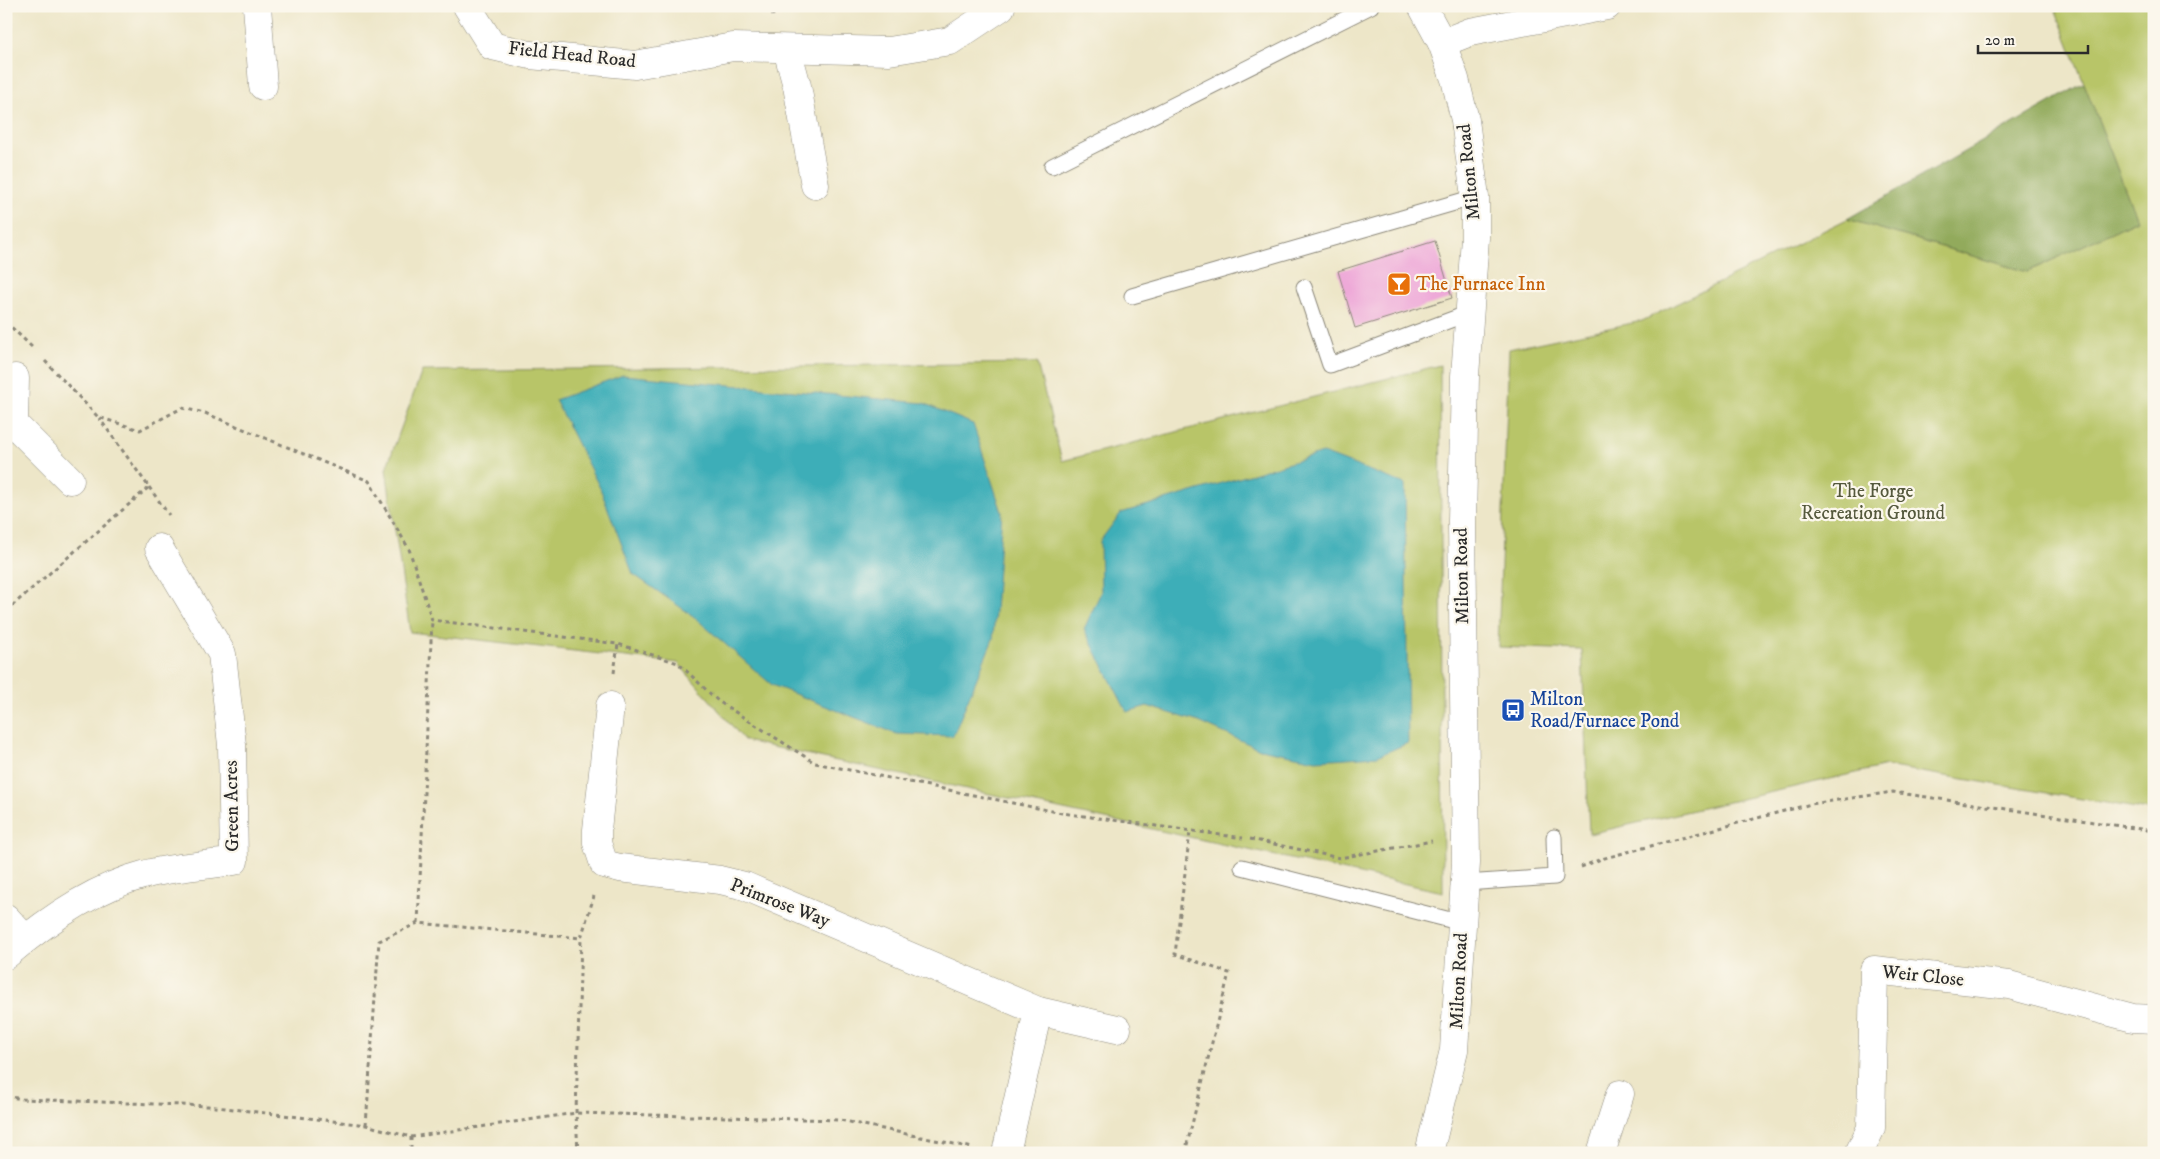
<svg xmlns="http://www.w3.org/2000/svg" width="2160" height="1159" font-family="'IM FELL DW Pica',serif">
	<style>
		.green { fill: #b8c568; stroke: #72784a }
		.forest { fill: #92aa5c; stroke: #5e6a44 }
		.water { fill: #3daeb8; stroke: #346c72 }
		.building { fill: #eea9d8 }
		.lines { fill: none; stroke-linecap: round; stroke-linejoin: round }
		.service-casing { stroke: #8c887a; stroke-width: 17 }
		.minor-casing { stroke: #8c887a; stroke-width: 29 }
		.tertiary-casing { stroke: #8c887a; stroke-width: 29 }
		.path { stroke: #8c887a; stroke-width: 3; stroke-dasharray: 4 4; stroke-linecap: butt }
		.service { stroke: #fff; stroke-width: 15 }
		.minor { stroke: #fff; stroke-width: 28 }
		.tertiary { stroke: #fff; stroke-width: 28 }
		.labels { text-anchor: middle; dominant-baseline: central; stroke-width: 4.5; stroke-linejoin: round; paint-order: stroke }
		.street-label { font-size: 19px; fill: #2b2b2b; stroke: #fbf7ec }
		.food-label { font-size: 19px; fill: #c56008; stroke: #fbf7ec; text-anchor: start }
		.park-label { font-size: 19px; fill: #55593d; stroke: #fbf7ec }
		.transit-label { font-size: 19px; fill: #164399; stroke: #fbf7ec; text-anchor: start }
	</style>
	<rect width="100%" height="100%" fill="#fbf7ec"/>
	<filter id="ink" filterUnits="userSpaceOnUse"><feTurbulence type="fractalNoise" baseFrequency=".02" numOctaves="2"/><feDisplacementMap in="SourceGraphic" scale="10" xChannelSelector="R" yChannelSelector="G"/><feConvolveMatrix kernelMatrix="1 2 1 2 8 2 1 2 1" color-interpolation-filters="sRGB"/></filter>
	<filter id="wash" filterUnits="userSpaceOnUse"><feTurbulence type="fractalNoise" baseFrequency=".0096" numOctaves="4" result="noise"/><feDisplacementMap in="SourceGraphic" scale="20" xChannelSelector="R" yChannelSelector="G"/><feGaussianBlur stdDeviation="1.12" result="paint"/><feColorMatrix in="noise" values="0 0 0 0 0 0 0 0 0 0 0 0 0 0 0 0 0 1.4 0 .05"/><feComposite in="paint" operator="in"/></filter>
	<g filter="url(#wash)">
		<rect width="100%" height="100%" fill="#ede6c8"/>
		<g class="green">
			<path d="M 2054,6 L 2154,6 L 2154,811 L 1886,766 L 1589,834 L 1582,650 L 1498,647 L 1509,349 L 1642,321 L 1847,219 L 2027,272 L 2137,220 Z"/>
			<path d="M 1037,363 L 1062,461 L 1440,365 L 1443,892 L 745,741 L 678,663 L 410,632 L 386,469 L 422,371 Z"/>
		</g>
		<path class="forest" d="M 2084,83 L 2137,220 L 2027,272 L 1847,219 Z"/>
		<g class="water">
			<path d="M 623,375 L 923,403 L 973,424 L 1002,512 L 993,639 L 953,736 L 897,734 L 772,685 L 693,616 L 633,574 L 600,488 L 555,400 Z"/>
			<path d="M 1323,453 L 1405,484 L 1408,743 L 1378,756 L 1316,760 L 1260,749 L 1199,722 L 1147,706 L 1127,712 L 1084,629 L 1101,592 L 1100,541 L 1121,513 Z"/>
		</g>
		<g id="blocks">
			<path class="building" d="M 1435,241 L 1452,298 L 1355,328 L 1338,271 Z"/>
		</g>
	</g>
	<g filter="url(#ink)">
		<use href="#blocks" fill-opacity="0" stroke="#8c887a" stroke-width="1"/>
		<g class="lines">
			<g class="service-casing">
				<g id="service">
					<path d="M 1052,166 L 1371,6"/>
					<path d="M 1304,287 L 1330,365 L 1469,313"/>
					<path d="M 1132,296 L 1475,197"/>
					<path d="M 1242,867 L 1462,923"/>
					<path d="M 1465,883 L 1555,877 L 1554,837"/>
				</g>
			</g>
			<g class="minor-casing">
				<g id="minor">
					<path d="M 257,6 L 263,86"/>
					<path d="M 467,6 L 492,46 L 530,55 L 635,65 L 733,47 L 889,51 L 950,41 L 1001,7"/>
					<path d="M 1442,43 L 1470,32 L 1607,6"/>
					<path d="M 787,49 L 797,86 L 815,185"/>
					<path d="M 15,378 L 14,424 L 70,480"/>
					<path d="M 610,706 L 597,830 L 597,843 L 604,864 L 620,868 L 720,880 L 745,886 L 1038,1011 L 1117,1029"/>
					<path d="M 6,918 L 25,939"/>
					<path d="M 6,955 C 45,922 93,888 143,875 C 172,867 204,866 234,861 L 232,745 L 222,654 L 159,548"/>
					<path d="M 1006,1153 L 1038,1011"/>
					<path d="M 1601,1153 L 1620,1094"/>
					<path d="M 1859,1153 L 1871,1128 L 1874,970 L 2009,985 L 2133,1018 L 2154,1019"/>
				</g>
			</g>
			<g class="tertiary-casing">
				<path id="tertiary" d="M 1422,6 L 1442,43 L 1455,79 L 1465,120 L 1475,197 L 1475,238 L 1465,376 L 1462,521 L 1466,863 L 1454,1050 L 1429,1153"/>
			</g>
			<g class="path">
				<path d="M 771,6 L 773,16"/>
				<path d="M 6,322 L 34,349"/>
				<path d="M 45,361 L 98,417 L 140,430 L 182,408 L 205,413 L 369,481 L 409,549 L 432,620 L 618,644 L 678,663 L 718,701 L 815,763 L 1062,813 L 1243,838"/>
				<path d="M 149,487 L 169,515"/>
				<path d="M 6,611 L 149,487 L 99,418"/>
				<path d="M 614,673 L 618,644"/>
				<path d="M 1250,839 L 1340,858 L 1432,841"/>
				<path d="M 1581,867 L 1601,859 L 1811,804 L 1893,792 L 2154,831"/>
				<path d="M 418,923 L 432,620"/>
				<path d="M 6,1096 L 22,1099 L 208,1106 L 366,1125 L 411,1137 L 576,1113 L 840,1120 L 973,1148"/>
				<path d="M 366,1125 L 379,941 L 418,923 L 581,938"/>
				<path d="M 411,1137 L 411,1153"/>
				<path d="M 578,1153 L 576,1113 L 581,938 L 594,896"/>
				<path d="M 1185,1153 L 1229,973 L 1175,954 L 1190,832"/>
			</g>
			<use href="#service" class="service"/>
			<use href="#minor" class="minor"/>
			<use href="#tertiary" class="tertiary"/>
		</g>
	</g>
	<defs>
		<g id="bar-square" transform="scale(1.25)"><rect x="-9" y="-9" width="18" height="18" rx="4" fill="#e8710a" stroke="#fbf7ec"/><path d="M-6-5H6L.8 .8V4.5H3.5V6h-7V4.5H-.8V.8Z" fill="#fff"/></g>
		<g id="bus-square" transform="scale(1.25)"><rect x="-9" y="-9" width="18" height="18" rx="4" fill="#1a4fb4" stroke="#fbf7ec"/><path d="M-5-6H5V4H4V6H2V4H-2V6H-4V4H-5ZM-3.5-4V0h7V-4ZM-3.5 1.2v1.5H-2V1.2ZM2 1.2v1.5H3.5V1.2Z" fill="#fff"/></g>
	</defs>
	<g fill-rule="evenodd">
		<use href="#bar-square" x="1399" y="284"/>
		<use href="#bus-square" x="1513" y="710"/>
	</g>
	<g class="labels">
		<g class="street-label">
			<text transform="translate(572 55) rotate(6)">Field Head Road</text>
			<text transform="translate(1469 172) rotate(-96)">Milton Road</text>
			<text transform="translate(1462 576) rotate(-91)">Milton Road</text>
			<text transform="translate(232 806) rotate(-91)">Green Acres</text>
			<text transform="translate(780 903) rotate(21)">Primrose Way</text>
			<text transform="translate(1923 976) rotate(6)">Weir Close</text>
			<text transform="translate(1459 981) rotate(-87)">Milton Road</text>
		</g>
		<g class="food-label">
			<text x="1416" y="284">The Furnace Inn</text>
		</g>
		<g class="park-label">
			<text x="1873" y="491">The Forge<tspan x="1873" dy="22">Recreation Ground</tspan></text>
		</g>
		<g class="transit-label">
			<text x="1530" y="699">Milton<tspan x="1530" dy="22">Road/Furnace Pond</tspan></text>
		</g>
	</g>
	<rect width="2160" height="1159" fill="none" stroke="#fbf7ec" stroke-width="25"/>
	<path d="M1978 45v8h110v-8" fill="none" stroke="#2b2b2b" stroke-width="2.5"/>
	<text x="1985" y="45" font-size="15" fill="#2b2b2b" stroke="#fbf7ec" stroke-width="4" paint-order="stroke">20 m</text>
</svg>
